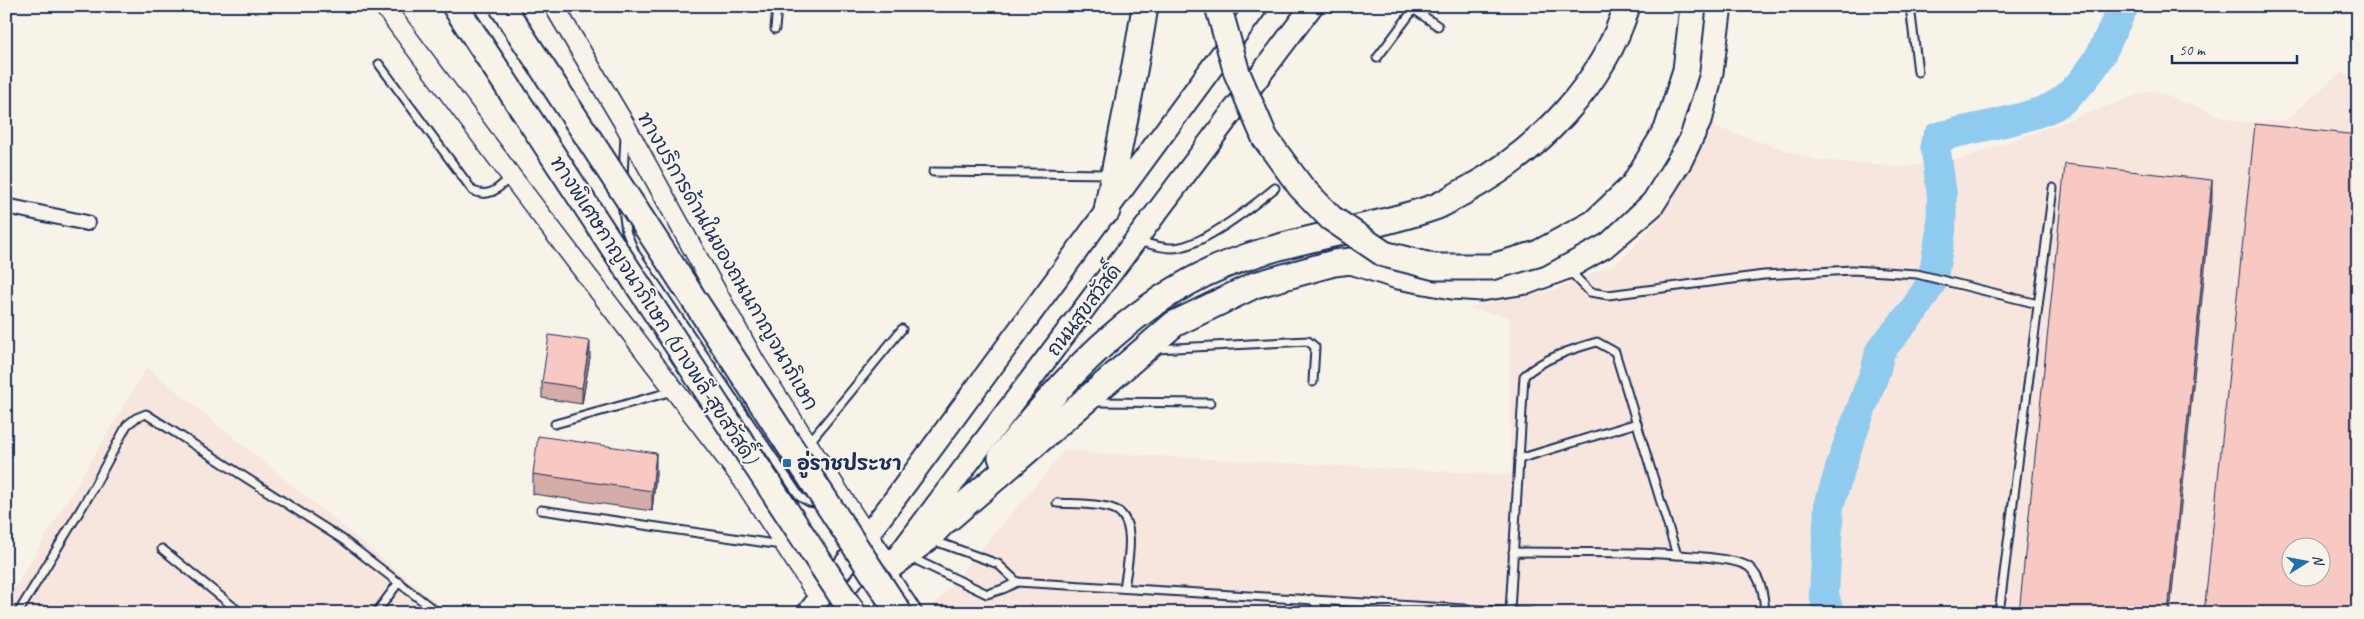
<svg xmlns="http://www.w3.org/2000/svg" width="2364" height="619" font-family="Caveat,'Playpen Sans Thai',sans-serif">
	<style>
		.built { fill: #f7e6dd; fill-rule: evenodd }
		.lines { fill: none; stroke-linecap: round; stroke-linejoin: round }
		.river { stroke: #8fcbef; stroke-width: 30 }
		.lane-casing { stroke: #1b2f5e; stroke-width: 11 }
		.street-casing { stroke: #1b2f5e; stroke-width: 18 }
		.secondary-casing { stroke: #1b2f5e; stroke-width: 22 }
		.primary-casing { stroke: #1b2f5e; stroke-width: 25 }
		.highway-casing { stroke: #1b2f5e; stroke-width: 29 }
		.lane { stroke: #f7f3e8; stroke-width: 7 }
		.street { stroke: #f7f3e8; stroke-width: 14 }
		.secondary { stroke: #f7f3e8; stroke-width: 19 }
		.primary { stroke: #f7f3e8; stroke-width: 21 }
		.highway { stroke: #f7f3e8; stroke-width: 25 }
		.highway-bridge-casing { stroke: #1b2f5e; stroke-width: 29; stroke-linecap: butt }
		.highway-bridge { stroke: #f7f3e8; stroke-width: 25 }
		.wall { fill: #d5aca7; stroke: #1b2f5e }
		.shaded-wall { fill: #ae8c88; stroke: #1b2f5e }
		.building { fill: #f8c8c2; stroke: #1b2f5e; fill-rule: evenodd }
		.poi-dot { fill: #1f6fb2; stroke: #f7f3e8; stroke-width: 2 }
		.labels { text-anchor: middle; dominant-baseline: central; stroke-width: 4.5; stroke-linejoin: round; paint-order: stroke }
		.street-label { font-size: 20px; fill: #1b2f5e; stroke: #f7f3e8 }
		.poi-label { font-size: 20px; font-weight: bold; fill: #1b2f5e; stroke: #f7f3e8; text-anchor: start }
	</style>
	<rect width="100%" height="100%" fill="#f7f3e8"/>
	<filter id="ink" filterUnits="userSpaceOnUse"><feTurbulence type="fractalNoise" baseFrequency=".02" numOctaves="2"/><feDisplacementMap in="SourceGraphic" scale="10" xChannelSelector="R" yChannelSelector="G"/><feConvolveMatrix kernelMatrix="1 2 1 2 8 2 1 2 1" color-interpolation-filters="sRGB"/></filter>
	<g filter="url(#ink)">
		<g class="built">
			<path d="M 2342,71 L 2358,88 L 2358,613 L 935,613 L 934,605 L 1064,451 L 1511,475 L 1509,317 L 1466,308 L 1555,290 L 1620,261 L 1664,214 L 1707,125 L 1817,160 L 1901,167 L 1964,158 L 2151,90 L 2239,122 L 2285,121 ZM 2292,546 L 2322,546 L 2322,576 L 2292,576 Z"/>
			<path d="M 147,367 L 449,613 L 6,613 L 6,603 Z"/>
		</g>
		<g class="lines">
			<path class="river" d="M 1829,613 L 1824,594 L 1829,505 L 1845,453 L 1876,369 L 1880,351 L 1914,310 L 1932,282 L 1941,232 L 1942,195 L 1935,144 L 1938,137 C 1971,128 2022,121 2052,107 C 2068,99 2083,81 2093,67 C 2107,48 2112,26 2124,6"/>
			<g class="lane-casing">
				<g id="lane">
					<path d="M 1409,6 L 1438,26"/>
					<path d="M 1910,6 L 1918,72"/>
					<path d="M 775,29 L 777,6"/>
					<path d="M 1377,58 L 1414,9"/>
					<path d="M 379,64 L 473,191 C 490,198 498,189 510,177"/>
					<path d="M 933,172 L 1110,174"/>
					<path d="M 623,177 L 625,135"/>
					<path d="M 622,203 L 626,231 L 635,253 L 800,497 L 809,502 L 821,504"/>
					<path d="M 1138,241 C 1149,244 1161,248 1172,248 C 1200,248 1253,206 1275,188"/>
					<path d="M 1569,270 L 1590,292 L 1608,295 L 1764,275 L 1852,270 L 1917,274 L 2038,304"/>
					<path d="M 1157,349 L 1308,341 L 1315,347 L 1313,382"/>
					<path d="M 1095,402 L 1210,403"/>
					<path d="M 555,424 L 673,391"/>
					<path d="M 808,444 L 902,329"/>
					<path d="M 1519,459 L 1637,423"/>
					<path d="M 1057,503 C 1074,504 1094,503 1111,508 C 1140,516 1127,566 1124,588"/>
					<path d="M 541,510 L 781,545"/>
					<path d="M 162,549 L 241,613"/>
					<path d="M 1513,552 C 1553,553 1725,549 1749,567 C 1762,578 1764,597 1765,613"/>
					<path d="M 912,558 L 987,594 L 1003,589 L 1017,582 L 998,564 L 932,540"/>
					<path d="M 892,571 L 919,613"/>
					<path d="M 1017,582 L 1531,613"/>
					<path d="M 1312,599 L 1322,613"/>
					<path d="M 1510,611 L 1524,376 C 1544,358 1572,349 1597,342 L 1615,352 L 1677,555"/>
					<path d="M 18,613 L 90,494 L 127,425 L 136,418 L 146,414 L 342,539 L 438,613"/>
					<path d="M 376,613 L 399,582"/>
					<path d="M 1999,613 L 2053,188"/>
				</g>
			</g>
			<g class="street-casing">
				<path id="street" d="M 6,206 L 87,223"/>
			</g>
			<g class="secondary-casing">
				<g id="secondary">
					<path d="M 384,6 L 511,176 L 743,480 L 820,599"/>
					<path d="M 554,6 L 625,125 L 755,362 L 867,536"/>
				</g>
			</g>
			<g class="primary-casing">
				<g id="primary">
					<path d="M 867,536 L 889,567"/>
					<path d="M 808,613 L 888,508 L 1257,6"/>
					<path d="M 855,613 L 1312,6"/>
				</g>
			</g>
			<g class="highway-casing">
				<g id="highway">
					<path d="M 455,6 L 495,67"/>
					<path d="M 1107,211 C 1119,143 1135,75 1145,6"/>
					<path d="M 1001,457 C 1056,389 1111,325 1189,282 C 1265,240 1353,235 1435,207 C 1446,203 1456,195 1467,190 C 1538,151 1603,85 1627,6"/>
					<path d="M 948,519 L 1174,324 L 1255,285 L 1334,263 L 1351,261 L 1398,276 L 1452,286 L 1481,288 L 1527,281 L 1570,265 L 1603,246 L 1651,205 L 1680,159 L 1700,117 L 1710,72 L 1719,6"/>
					<path d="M 889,567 L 927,539 L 959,506"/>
				</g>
			</g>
			<use href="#lane" class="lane"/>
			<use href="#street" class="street"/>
			<use href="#secondary" class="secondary"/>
			<use href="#primary" class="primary"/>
			<use href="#highway" class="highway"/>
			<g class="highway-bridge-casing">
				<g id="highway-bridge">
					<path d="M 502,6 L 899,613"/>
					<path d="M 1218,6 L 1237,73 L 1265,138 L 1301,187 L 1331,218 L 1384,254 L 1435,267 L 1491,267 L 1537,254 L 1594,223 L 1633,186 L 1667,130 L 1686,70 L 1693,6"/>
					<path d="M 495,67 L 853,613"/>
				</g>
			</g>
			<use href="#highway-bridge" class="highway-bridge"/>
		</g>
		<g class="wall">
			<path d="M 590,357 L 582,404 L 542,398 L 542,382 Z"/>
			<path d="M 656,473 L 652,511 L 533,494 L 533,474 Z"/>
		</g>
		<g class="shaded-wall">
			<path d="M 2212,180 L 2212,200 L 2170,613 L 2168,613 Z"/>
			<path d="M 590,341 L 590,357 L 582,404 L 582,388 Z"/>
			<path d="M 656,453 L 656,473 L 652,511 L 652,491 Z"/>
			<path d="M 2358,564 L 2358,584 L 2355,613 L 2353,613 Z"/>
		</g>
		<g class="building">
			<path d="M 2255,124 L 2358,135 L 2358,564 L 2353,613 L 2204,613 ZM 2292,546 L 2322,546 L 2322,576 L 2292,576 Z"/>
			<path d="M 2065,164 L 2212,180 L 2168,613 L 2019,613 Z"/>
			<path d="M 549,335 L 590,341 L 582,388 L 542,382 Z"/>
			<path d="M 538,436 L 656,453 L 652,491 L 533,474 Z"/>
		</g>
	</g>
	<rect class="poi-dot" x="782" y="458" width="10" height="10" rx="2.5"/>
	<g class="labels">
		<g class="street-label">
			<text transform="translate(728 261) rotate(60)">ทางบริการด้านในของถนนกาญจนาภิเษก</text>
			<text transform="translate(654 310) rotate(57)">ทางพิเศษกาญจนาภิเษก (บางพลี-สุขสวัสดิ์)</text>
			<text transform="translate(1084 310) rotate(-53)">ถนนสุขสวัสดิ์</text>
		</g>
		<g class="poi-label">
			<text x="797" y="463">อู่ราชประชา</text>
		</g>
	</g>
	<rect width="2364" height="619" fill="none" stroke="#f7f3e8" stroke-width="25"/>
	<rect x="12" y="12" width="2339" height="594" fill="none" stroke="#1b2f5e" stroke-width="2" filter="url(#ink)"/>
	<g transform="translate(2306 562) rotate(79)"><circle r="24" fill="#f7f3e8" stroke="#9fa5b1"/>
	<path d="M0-4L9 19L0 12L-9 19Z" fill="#1f6fb2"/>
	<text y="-8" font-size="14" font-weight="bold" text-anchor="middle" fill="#1b2f5e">N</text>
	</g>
	<path d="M2172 55v8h125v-8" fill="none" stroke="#1b2f5e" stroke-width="2.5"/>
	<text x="2179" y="55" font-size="15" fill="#1b2f5e" stroke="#f7f3e8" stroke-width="4" paint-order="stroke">50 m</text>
</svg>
